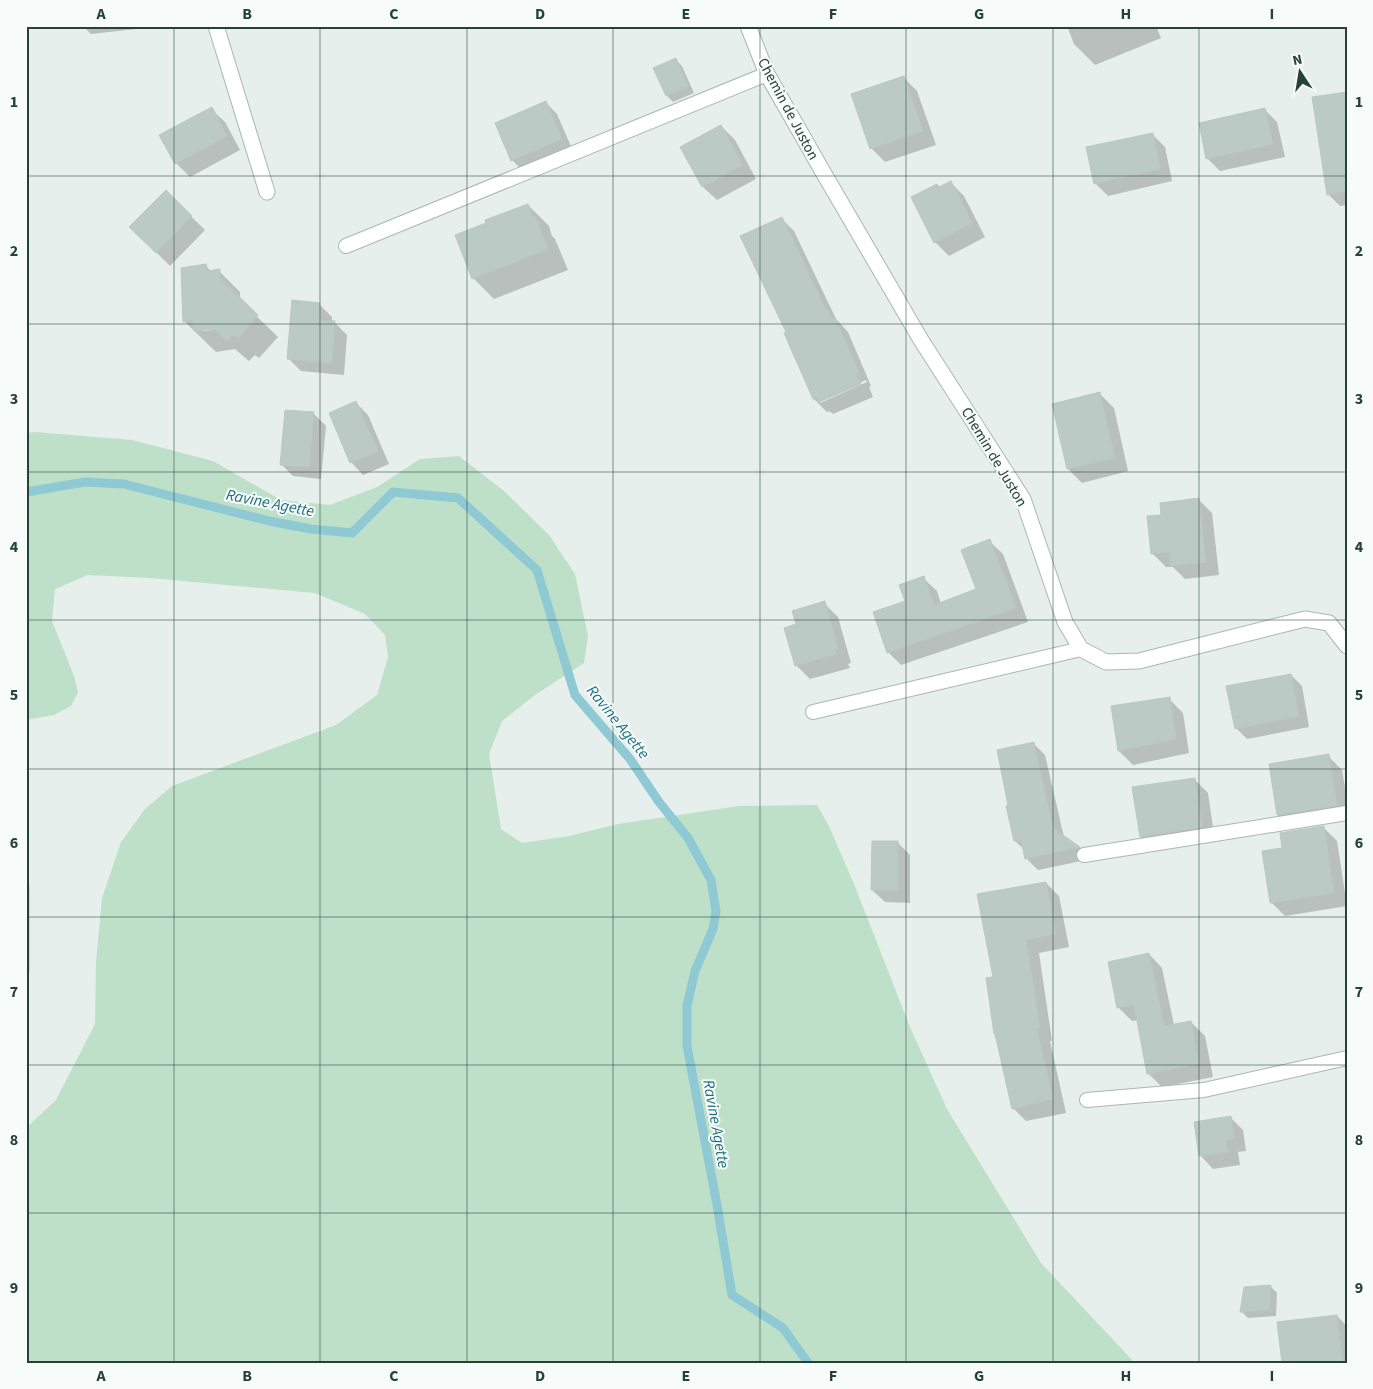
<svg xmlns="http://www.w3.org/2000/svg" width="1373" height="1389" font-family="'Source Sans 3',sans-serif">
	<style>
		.green { fill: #bfe0c8 }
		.shadow { fill: #0003; fill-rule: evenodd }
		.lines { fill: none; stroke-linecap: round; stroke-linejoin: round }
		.stream { stroke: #8ec9d4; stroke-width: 9 }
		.building { fill: #bbcac4; stroke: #b8c9c2 }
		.lane-casing { stroke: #a8b8b2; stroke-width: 16 }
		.street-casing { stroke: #a8b8b2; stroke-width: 17 }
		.lane { stroke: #fff; stroke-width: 14 }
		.street { stroke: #fff; stroke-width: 15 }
		.grid { fill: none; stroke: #24423a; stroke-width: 1; stroke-opacity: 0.55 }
		.labels { text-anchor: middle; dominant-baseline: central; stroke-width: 4; stroke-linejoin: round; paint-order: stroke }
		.street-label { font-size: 15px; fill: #24423a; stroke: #f7fbf9 }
		.water-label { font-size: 16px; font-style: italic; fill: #1c6f80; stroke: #f7fbf9 }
		.neatline { fill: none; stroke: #24423a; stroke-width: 2 }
		.grid-label { font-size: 16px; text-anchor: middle; font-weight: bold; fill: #24423a }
	</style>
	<rect width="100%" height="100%" fill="#e6efeb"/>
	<g class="green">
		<path d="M 35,432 L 132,440 L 213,461 L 281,500 L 330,505 L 377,487 L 420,459 L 459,456 L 504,491 L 549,535 L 575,574 L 588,636 L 584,663 L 535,695 L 502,721 L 489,754 L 501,829 L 522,843 L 569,836 L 618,824 L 739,806 L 817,805 L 829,826 L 854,884 L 910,1027 L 947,1109 L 1041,1263 L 1135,1363 L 26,1363 L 26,1128 L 56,1100 L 95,1024 L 96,962 L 102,898 L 121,842 L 145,809 L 172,786 L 336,725 L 377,695 L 388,657 L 385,635 L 365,614 L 315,593 L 150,578 L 88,575 L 55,589 L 52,621 L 74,676 L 78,692 L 71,706 L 54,715 L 26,720 L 26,433 Z"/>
		<path d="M 26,847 L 30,891 L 30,971 L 26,982 Z"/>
	</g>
	<g class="shadow">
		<path d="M 83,26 L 146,26 L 146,28 L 91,34 Z"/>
		<path d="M 1067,26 L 1156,26 L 1161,38 L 1095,65 L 1074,44 Z"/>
		<path d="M 676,60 L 682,66 L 694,93 L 673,102 L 667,96 Z"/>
		<path d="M 904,78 L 917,91 L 936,145 L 885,162 L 871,148 Z"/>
		<path d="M 1347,93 L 1347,205 L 1340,206 L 1328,194 Z"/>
		<path d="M 545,102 L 557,114 L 573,151 L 524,172 L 512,160 Z"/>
		<path d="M 211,109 L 225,122 L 240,150 L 190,177 L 176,163 L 161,135 Z"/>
		<path d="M 1265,110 L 1277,122 L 1285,157 L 1220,171 L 1207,158 Z"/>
		<path d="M 721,126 L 735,140 L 756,179 L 717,200 L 703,187 L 682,148 Z"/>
		<path d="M 1152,134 L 1165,147 L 1172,181 L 1108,196 L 1095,183 Z"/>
		<path d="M 950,182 L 964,196 L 985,237 L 949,256 L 935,242 L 940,188 Z"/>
		<path d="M 166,192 L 205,230 L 170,266 L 131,227 Z"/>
		<path d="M 528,205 L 549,226 L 552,236 L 555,239 L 568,270 L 494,299 L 473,278 L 487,223 Z"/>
		<path d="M 781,218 L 794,231 L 836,319 L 848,332 L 871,386 L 869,387 L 873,397 L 833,414 L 829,411 L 827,412 L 814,399 L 788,333 ZM 866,380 L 867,382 L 820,403 L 820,400 Z"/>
		<path d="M 205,265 L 212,272 L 219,271 L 240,292 L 240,300 L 278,337 L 259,358 L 255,355 L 249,361 L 235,349 L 216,352 L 184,321 ZM 203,329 L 219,329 L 203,331 Z"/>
		<path d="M 319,304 L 332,317 L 332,322 L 335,323 L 347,335 L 344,375 L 301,371 L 288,358 Z"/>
		<path d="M 1100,394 L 1114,408 L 1128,471 L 1082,483 L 1068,469 Z"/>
		<path d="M 356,403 L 368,415 L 389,464 L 363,475 L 351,462 Z"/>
		<path d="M 314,414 L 326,426 L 321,479 L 293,476 L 281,464 Z"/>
		<path d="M 1198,499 L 1212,513 L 1219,575 L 1185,579 L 1173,567 L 1166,567 L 1152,553 L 1163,516 Z"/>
		<path d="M 989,541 L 1003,554 L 1028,622 L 901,665 L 888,652 L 906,602 L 923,578 L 937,591 L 941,604 L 978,590 Z"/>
		<path d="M 824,603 L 838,617 L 851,663 L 848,664 L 850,668 L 810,679 L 796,665 L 798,625 Z"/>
		<path d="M 1291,675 L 1302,686 L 1309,727 L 1247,739 L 1236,728 Z"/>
		<path d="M 1169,699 L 1183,713 L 1189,753 L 1133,765 L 1119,751 Z"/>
		<path d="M 1033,743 L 1045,755 L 1064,837 L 1080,848 L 1091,859 L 1038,870 L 1026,858 L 1025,850 L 1015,841 Z"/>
		<path d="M 1328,756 L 1342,770 L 1347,799 L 1347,820 L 1292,829 L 1278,815 Z"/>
		<path d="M 1194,779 L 1208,793 L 1215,841 L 1155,850 L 1141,837 Z"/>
		<path d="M 1323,827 L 1337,841 L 1347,906 L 1285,916 L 1271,902 L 1283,849 Z"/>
		<path d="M 898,843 L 910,855 L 910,903 L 885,902 L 872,890 Z"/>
		<path d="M 1046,883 L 1059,896 L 1069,947 L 1039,953 L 1052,1041 L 1050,1041 L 1066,1113 L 1026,1121 L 1013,1108 L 994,978 Z"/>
		<path d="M 1149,954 L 1162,968 L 1174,1025 L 1191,1022 L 1205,1036 L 1213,1077 L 1162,1087 L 1148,1073 L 1138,1020 L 1132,1021 L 1118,1007 Z"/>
		<path d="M 1230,1117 L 1243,1130 L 1246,1151 L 1238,1152 L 1240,1165 L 1213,1169 L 1201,1156 L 1196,1123 Z"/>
		<path d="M 1270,1286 L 1277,1293 L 1276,1316 L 1248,1318 L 1241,1311 Z"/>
		<path d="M 1337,1316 L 1347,1326 L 1347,1363 L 1283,1363 Z"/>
	</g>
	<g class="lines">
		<path class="stream" d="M 26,492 L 85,482 L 124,484 L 269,521 L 311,529 L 352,533 L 393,492 L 458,498 L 537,570 L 575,695 L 630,759 L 659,802 L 688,838 L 711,880 L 716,911 L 713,929 L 695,971 L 687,1006 L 687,1046 L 717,1205 L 732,1295 L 783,1328 L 808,1363"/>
	</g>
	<g class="building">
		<path d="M 676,58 L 688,86 L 666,96 L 653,68 Z"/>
		<path d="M 904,76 L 923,131 L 870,149 L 851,94 Z"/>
		<path d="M 1347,92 L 1347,191 L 1327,195 L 1312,97 Z"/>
		<path d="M 546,101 L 562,139 L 511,161 L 495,123 Z"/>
		<path d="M 212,107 L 227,136 L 175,164 L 159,135 Z"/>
		<path d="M 1265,108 L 1273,144 L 1206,159 L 1199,123 Z"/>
		<path d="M 721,125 L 743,165 L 702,187 L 680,147 Z"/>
		<path d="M 1153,133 L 1160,169 L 1094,184 L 1086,147 Z"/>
		<path d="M 951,181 L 972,223 L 934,243 L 911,197 L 937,184 L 939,187 Z"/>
		<path d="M 166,190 L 192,216 L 156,253 L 129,227 Z"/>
		<path d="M 528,204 L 533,217 L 535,216 L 548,249 L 472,279 L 455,235 L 486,223 L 485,220 Z"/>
		<path d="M 782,217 L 826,310 L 828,309 L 832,319 L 835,317 L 859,373 L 856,374 L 861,384 L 819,402 L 817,398 L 813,399 L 784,333 L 786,332 L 740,236 Z"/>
		<path d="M 206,264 L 208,271 L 220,269 L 220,278 L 258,315 L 238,338 L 233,335 L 228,341 L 213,329 L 194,331 L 192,320 L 183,322 L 181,268 Z"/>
		<path d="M 292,300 L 320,303 L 319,320 L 335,321 L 332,363 L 287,359 Z"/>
		<path d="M 1100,392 L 1115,458 L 1067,469 L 1052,404 Z"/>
		<path d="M 356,401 L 378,452 L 350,463 L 329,413 Z"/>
		<path d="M 285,410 L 314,412 L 309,467 L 280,465 Z"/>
		<path d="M 1199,498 L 1206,562 L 1170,566 L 1169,552 L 1151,554 L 1147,516 L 1161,515 L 1160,503 Z"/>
		<path d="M 990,539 L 1016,608 L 887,653 L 873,612 L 905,601 L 899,585 L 924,576 L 934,605 L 976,589 L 961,550 Z"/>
		<path d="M 825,601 L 838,649 L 835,650 L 837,654 L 795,666 L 784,628 L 796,624 L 792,611 Z"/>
		<path d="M 1291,674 L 1299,716 L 1235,729 L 1226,686 Z"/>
		<path d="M 1170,697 L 1176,739 L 1118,751 L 1111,706 Z"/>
		<path d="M 1034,742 L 1053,828 L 1080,847 L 1025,859 L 1021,840 L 1014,841 L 1006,806 L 1008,805 L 997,750 Z"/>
		<path d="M 1329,754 L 1337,806 L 1277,815 L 1269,764 Z"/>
		<path d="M 1195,778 L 1202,827 L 1140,837 L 1132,787 Z"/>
		<path d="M 1324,826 L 1334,893 L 1270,903 L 1262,851 L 1282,848 L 1280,833 Z"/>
		<path d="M 872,841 L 898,841 L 898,891 L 871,890 Z"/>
		<path d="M 1046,882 L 1056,934 L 1026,940 L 1040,1028 L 1037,1028 L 1053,1099 L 1012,1109 L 995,1034 L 994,1034 L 986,978 L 993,977 L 977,894 Z"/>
		<path d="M 1149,953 L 1164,1026 L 1191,1021 L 1199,1064 L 1147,1074 L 1134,1005 L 1117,1008 L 1108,962 Z"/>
		<path d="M 1231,1116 L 1234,1138 L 1226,1140 L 1228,1152 L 1199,1156 L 1194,1122 Z"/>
		<path d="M 1271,1285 L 1270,1310 L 1240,1312 L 1244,1287 Z"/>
		<path d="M 1337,1315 L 1343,1363 L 1282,1363 L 1277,1322 Z"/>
	</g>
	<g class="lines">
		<g class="lane-casing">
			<g id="lane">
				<path d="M 346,246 L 767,74"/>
				<path d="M 813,712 L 1081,649"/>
				<path d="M 1084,855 L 1347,813"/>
				<path d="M 1087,1100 L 1204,1090 L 1347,1058"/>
			</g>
		</g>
		<g class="street-casing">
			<g id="street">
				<path d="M 216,26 L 267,192"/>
				<path d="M 748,26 L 767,74 L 823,172 L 921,340 L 1023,499 L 1065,622 L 1081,649 L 1106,662 L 1139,661 L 1305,619 L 1329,623 L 1347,646"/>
			</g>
		</g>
		<use href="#lane" class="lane"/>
		<use href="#street" class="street"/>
	</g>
	<path class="grid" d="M 174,26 L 174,1363M 320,26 L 320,1363M 467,26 L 467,1363M 613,26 L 613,1363M 760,26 L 760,1363M 906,26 L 906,1363M 1053,26 L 1053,1363M 1199,26 L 1199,1363M 26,176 L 1347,176M 26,324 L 1347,324M 26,472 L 1347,472M 26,620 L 1347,620M 26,769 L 1347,769M 26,917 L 1347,917M 26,1065 L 1347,1065M 26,1213 L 1347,1213"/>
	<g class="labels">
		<g class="street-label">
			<text transform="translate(788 109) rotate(62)">Chemin de Juston</text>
			<text transform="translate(994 457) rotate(59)">Chemin de Juston</text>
		</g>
		<g class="water-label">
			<text transform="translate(270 503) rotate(11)">Ravine Agette</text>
			<text transform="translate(618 722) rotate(51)">Ravine Agette</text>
			<text transform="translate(716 1124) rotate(80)">Ravine Agette</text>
		</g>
	</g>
	<rect width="1373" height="1389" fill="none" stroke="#f7fbf9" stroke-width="55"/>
	<g transform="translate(1300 72) rotate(348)" stroke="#f7fbf9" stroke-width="4" paint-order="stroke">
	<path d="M0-4L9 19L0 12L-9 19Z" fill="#24423a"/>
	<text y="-8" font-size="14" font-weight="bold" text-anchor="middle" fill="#24423a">N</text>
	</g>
	<rect x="28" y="28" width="1318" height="1334" class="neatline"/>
	<g class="grid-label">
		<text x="101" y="19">A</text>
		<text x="247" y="19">B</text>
		<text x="394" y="19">C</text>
		<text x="540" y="19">D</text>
		<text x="686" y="19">E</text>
		<text x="833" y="19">F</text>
		<text x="979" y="19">G</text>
		<text x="1126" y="19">H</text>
		<text x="1272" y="19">I</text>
		<text x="14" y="107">1</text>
		<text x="1359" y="107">1</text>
		<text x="14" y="256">2</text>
		<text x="1359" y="256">2</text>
		<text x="14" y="404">3</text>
		<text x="1359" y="404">3</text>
		<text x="14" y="552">4</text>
		<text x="1359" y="552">4</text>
		<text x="14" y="700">5</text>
		<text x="1359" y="700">5</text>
		<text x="14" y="848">6</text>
		<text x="1359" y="848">6</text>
		<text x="14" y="997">7</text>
		<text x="1359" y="997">7</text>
		<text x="14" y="1145">8</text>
		<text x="1359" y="1145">8</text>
		<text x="14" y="1293">9</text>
		<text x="1359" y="1293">9</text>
		<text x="101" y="1381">A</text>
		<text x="247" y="1381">B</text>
		<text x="394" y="1381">C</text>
		<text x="540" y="1381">D</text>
		<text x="686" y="1381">E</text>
		<text x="833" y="1381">F</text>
		<text x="979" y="1381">G</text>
		<text x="1126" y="1381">H</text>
		<text x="1272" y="1381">I</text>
	</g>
</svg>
